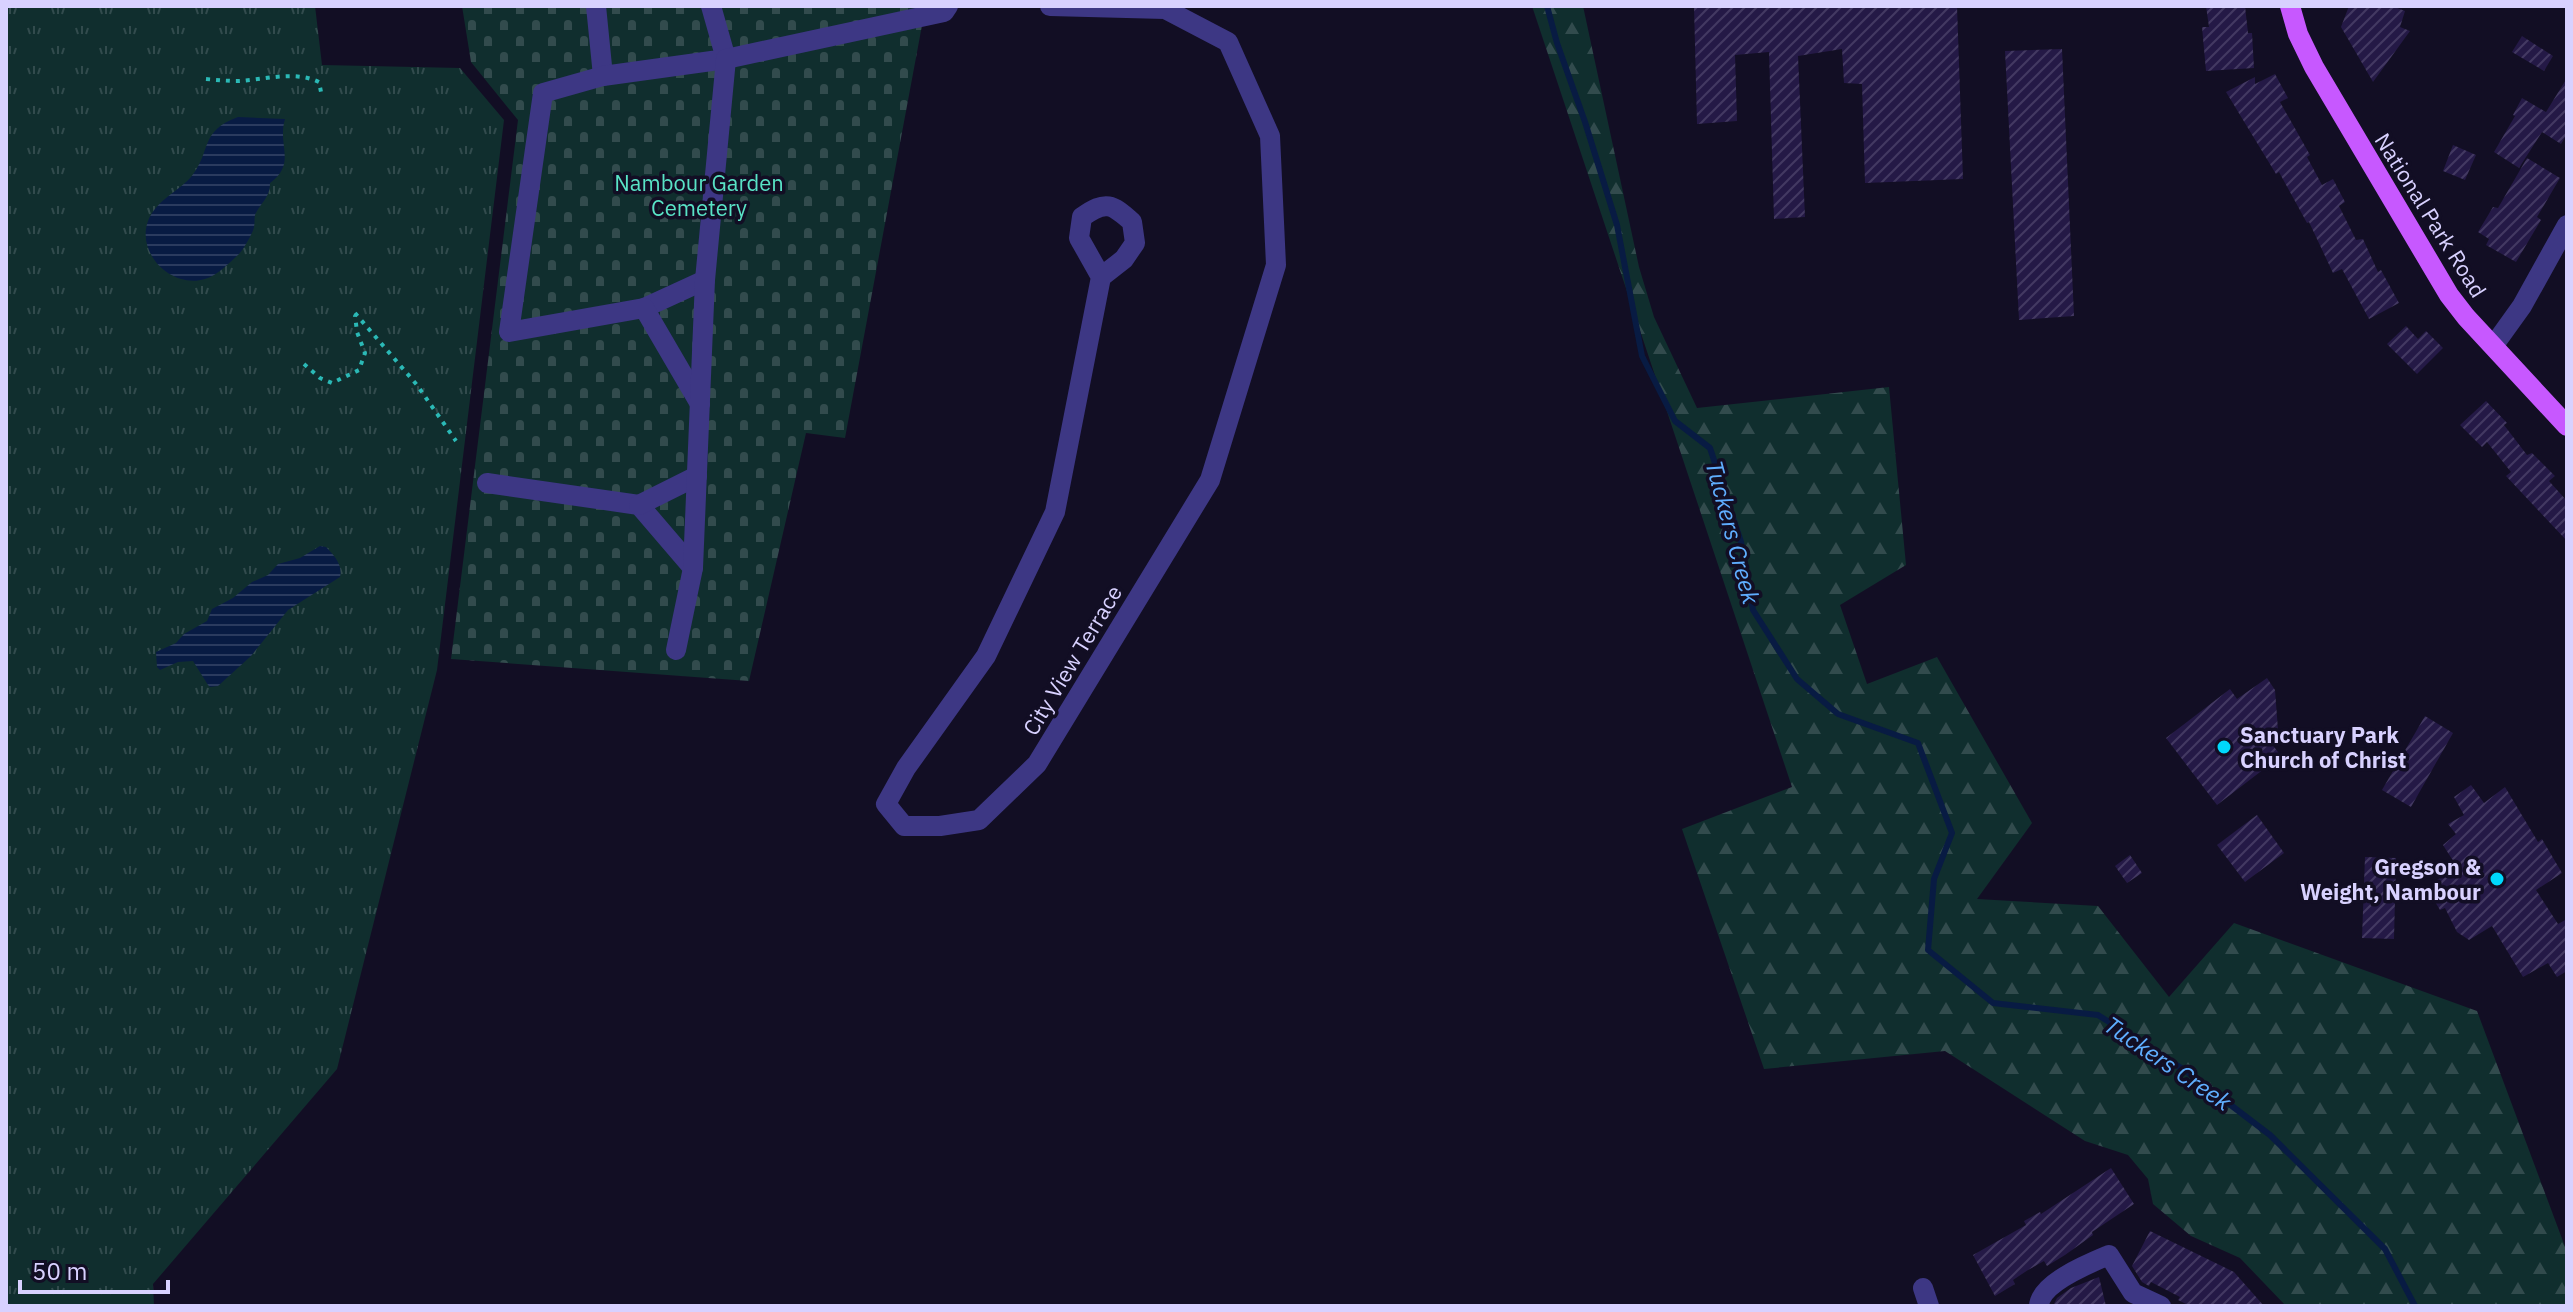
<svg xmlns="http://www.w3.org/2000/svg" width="2573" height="1312" font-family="'IBM Plex Sans',sans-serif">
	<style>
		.grass { fill: url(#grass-tufts) }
		.forest { fill: url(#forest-firs) }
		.cemetery { fill: url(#cemetery-stones) }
		.water { fill: url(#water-rules) }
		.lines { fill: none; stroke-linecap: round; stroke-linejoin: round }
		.stream { stroke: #081b43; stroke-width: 6 }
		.building { fill: url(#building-hatch) }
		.path { stroke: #2bb9b6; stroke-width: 4; stroke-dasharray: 4 6; stroke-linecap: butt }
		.minor { stroke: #3d3784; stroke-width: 20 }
		.major { stroke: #c758ff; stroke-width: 20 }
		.poi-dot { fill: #00d8fc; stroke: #120e24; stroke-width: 3 }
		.labels { text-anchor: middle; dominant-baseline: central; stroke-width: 7; stroke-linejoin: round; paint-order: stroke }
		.park-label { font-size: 22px; fill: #59e3c6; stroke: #120e24 }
		.street-label { font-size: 22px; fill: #d8d1ff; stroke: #120e24 }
		.poi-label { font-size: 22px; font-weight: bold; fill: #d8d1ff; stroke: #120e24; text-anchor: start }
		.water-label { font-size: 24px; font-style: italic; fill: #5faeff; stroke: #120e24 }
	</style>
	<defs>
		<pattern id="grass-tufts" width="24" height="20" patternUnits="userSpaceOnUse" patternTransform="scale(2)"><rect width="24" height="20" fill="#102e2e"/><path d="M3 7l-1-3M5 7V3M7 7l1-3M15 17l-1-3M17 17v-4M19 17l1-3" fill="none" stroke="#324b4d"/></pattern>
		<pattern id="forest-firs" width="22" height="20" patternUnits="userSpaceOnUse" patternTransform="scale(2)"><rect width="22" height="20" fill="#102e2e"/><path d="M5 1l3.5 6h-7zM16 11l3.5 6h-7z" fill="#324b4d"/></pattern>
		<pattern id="cemetery-stones" width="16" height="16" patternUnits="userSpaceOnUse" patternTransform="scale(2)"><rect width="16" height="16" fill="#102e2e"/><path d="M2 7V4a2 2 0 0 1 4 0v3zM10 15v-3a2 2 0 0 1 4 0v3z" fill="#324b4d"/></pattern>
		<pattern id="water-rules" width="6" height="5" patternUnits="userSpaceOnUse" patternTransform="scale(2)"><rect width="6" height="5" fill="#081b43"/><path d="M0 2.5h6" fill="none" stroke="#2b3b5f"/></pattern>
		<pattern id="building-hatch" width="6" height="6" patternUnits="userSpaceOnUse" patternTransform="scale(2)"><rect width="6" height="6" fill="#241946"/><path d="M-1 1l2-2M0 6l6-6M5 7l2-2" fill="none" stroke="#433962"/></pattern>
	</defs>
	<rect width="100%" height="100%" fill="#120e24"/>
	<path class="grass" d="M 6,6 L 315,6 L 322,65 L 460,68 L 504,120 L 437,670 L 337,1069 L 153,1284 L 154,1306 L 6,1306 Z"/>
	<path class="forest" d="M 1532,6 L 1583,6 L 1639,267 L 1654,317 L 1697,408 L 1889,387 L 1906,565 L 1840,605 L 1867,684 L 1937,657 L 2032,823 L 1977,899 L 2098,906 L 2169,997 L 2234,923 L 2477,1011 L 2567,1252 L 2567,1306 L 2286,1306 L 2240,1258 L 2191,1236 L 2153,1204 L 2148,1179 L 2128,1155 L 2085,1141 L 1945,1051 L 1764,1069 L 1682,829 L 1792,787 Z"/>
	<path class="cemetery" d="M 462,6 L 917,6 L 923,20 L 845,438 L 806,433 L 749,681 L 451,659 L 518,120 L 471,62 Z"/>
	<g class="water">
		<path d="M 238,117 L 285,119 C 277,146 297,163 270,183 C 270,198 261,202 255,215 C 254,219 255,223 254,227 C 253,233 243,250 239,254 C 229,263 218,275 205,279 C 172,289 136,254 148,221 C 156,200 178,192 191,177 C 212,151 199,131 238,117 Z"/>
		<path d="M 320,546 L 326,547 C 334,555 343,565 340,577 L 288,610 L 251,656 L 218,686 L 210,687 L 208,685 L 193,661 L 178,662 L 160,670 L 157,667 L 156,652 L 176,643 L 184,634 L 207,621 L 212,609 L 233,598 L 252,582 L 268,575 L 278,564 L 300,558 Z"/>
	</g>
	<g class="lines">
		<path class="stream" d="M 1547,6 L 1557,43 L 1585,122 L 1617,225 L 1642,356 L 1675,421 L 1710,448 L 1741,542 L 1753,610 L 1797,679 L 1838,714 L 1918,743 L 1952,833 L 1934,879 L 1928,950 L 1993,1003 L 2098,1015 L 2186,1071 L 2270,1135 L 2385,1249 L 2415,1306"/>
	</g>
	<g class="building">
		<path d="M 1694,6 L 1957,6 L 1963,179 L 1865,183 L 1862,84 L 1844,83 L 1842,49 L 1798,56 L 1805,217 L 1774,219 L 1769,52 L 1735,55 L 1737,121 L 1697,124 Z"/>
		<path d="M 2206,6 L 2245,6 L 2248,33 L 2252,33 L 2254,68 L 2206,71 L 2202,27 L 2209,27 Z"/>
		<path d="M 2349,6 L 2392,6 L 2405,11 L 2400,27 L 2410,31 L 2373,82 L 2341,27 Z"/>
		<path d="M 2522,36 L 2553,56 L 2544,71 L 2512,52 Z"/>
		<path d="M 2062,49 L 2074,316 L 2019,320 L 2005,51 Z"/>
		<path d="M 2275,74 L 2288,98 L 2280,102 L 2310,155 L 2307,157 L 2322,185 L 2333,179 L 2345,202 L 2339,206 L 2356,240 L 2363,239 L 2378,272 L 2381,270 L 2399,303 L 2369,319 L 2342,269 L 2333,273 L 2309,222 L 2307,223 L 2279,172 L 2276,174 L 2226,92 L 2255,77 L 2255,84 Z"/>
		<path d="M 2567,78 L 2567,134 L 2561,144 L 2542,132 L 2519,168 L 2494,152 L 2515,116 L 2513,115 L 2522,98 L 2546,112 Z"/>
		<path d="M 2453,145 L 2476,155 L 2465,180 L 2443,171 Z"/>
		<path d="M 2527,158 L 2560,178 L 2537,217 L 2541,220 L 2516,262 L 2486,245 L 2489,239 L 2478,232 L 2493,207 L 2498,208 Z"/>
		<path d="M 2406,326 L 2418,339 L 2426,331 L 2443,348 L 2417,374 L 2387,344 Z"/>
		<path d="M 2486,401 L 2507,423 L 2504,425 L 2527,455 L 2532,453 L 2555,476 L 2549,481 L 2567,501 L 2567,541 L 2506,476 L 2511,472 L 2487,442 L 2482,447 L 2460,425 Z"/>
		<path d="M 2267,678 L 2275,690 L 2278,730 L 2268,739 L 2281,756 L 2217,805 L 2166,738 L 2230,689 L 2237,699 Z"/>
		<path d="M 2425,716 L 2453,733 L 2411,807 L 2382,790 Z"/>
		<path d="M 2471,785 L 2484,803 L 2505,787 L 2538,842 L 2542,839 L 2562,873 L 2536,890 L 2558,924 L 2567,919 L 2567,971 L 2557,977 L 2548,963 L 2523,977 L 2492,926 L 2469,940 L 2457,932 L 2445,908 L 2440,910 L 2432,897 L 2432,883 L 2457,867 L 2443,845 L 2456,834 L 2448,824 L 2464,815 L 2454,797 Z"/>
		<path d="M 2257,815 L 2284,853 L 2245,882 L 2217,845 Z"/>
		<path d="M 2130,855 L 2142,873 L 2127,883 L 2115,866 Z"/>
		<path d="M 2365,857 L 2396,858 L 2394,939 L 2362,938 Z"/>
		<path d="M 2111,1168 L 2134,1204 L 2092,1232 L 2093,1235 L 2065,1255 L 2047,1266 L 2044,1261 L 2028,1270 L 2013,1280 L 2015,1284 L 1995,1296 L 1973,1255 L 2026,1225 L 2024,1221 L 2040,1212 L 2041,1214 Z"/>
		<path d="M 2150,1231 L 2234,1272 L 2264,1306 L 2190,1306 L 2178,1300 L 2180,1297 L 2151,1282 L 2149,1286 L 2142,1282 L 2132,1266 Z"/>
		<path d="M 2099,1277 L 2106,1306 L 2053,1306 L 2057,1298 L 2071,1288 Z"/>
	</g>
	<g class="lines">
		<g class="path">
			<path d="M 206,79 C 217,80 227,81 238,81 C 264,80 294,70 319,82 L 322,97"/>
			<path d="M 355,313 L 417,385 L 456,441"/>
			<path d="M 304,364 L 320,378 L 332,383 L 359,370 L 365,353 L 357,332 L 355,315"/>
		</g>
		<g class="minor">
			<path d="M 596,6 L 603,76"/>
			<path d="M 1050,6 L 1165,9 L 1228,42 L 1270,136 L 1276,265 L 1210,480 L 1037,764 L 979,820 L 940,826 L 904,826 L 886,804 L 906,768 L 986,656 L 1055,512 L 1101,277 L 1079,238 L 1082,217 C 1106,200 1112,204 1132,222 L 1135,243 L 1124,259 L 1101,277"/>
			<path d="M 644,308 L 705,280"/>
			<path d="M 2494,345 L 2522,306 L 2567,225"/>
			<path d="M 700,404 L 644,308 L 509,332 L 543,93 L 603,76 L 726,59 L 711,6"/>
			<path d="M 487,483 L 639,505 L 693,568"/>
			<path d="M 639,505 L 697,476"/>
			<path d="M 676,650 L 693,568 L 705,280 L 726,59 L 944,12 L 948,6"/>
			<path d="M 1923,1288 L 1929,1306"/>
			<path d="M 2039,1306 C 2040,1283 2090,1263 2109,1255 L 2133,1293 L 2161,1306"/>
		</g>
		<path class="major" d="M 2290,6 L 2298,34 L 2314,67 L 2449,295 L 2466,317 L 2567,426"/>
	</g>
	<g class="poi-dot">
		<circle cx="2224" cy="747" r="8"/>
		<circle cx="2497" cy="879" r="8"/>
	</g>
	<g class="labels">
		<g class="park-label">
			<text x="699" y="182">Nambour Garden<tspan x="699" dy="25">Cemetery</tspan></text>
		</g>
		<g class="street-label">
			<text transform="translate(2431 215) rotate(58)">National Park Road</text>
			<text transform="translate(1072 660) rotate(-59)">City View Terrace</text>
		</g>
		<g class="poi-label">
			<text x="2240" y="734">Sanctuary Park<tspan x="2240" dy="25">Church of Christ</tspan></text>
			<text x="2481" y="866" text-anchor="end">Gregson &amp;<tspan x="2481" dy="25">Weight, Nambour</tspan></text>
		</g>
		<g class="water-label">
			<text transform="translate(1733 532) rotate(75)">Tuckers Creek</text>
			<text transform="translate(2168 1063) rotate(34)">Tuckers Creek</text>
		</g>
	</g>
	<rect width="2573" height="1312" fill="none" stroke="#d8d1ff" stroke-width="16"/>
	<path d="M20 1280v12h148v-12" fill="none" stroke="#d8d1ff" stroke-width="4"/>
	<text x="32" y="1280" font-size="24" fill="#d8d1ff" stroke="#120e24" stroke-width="6" paint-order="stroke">50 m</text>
</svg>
